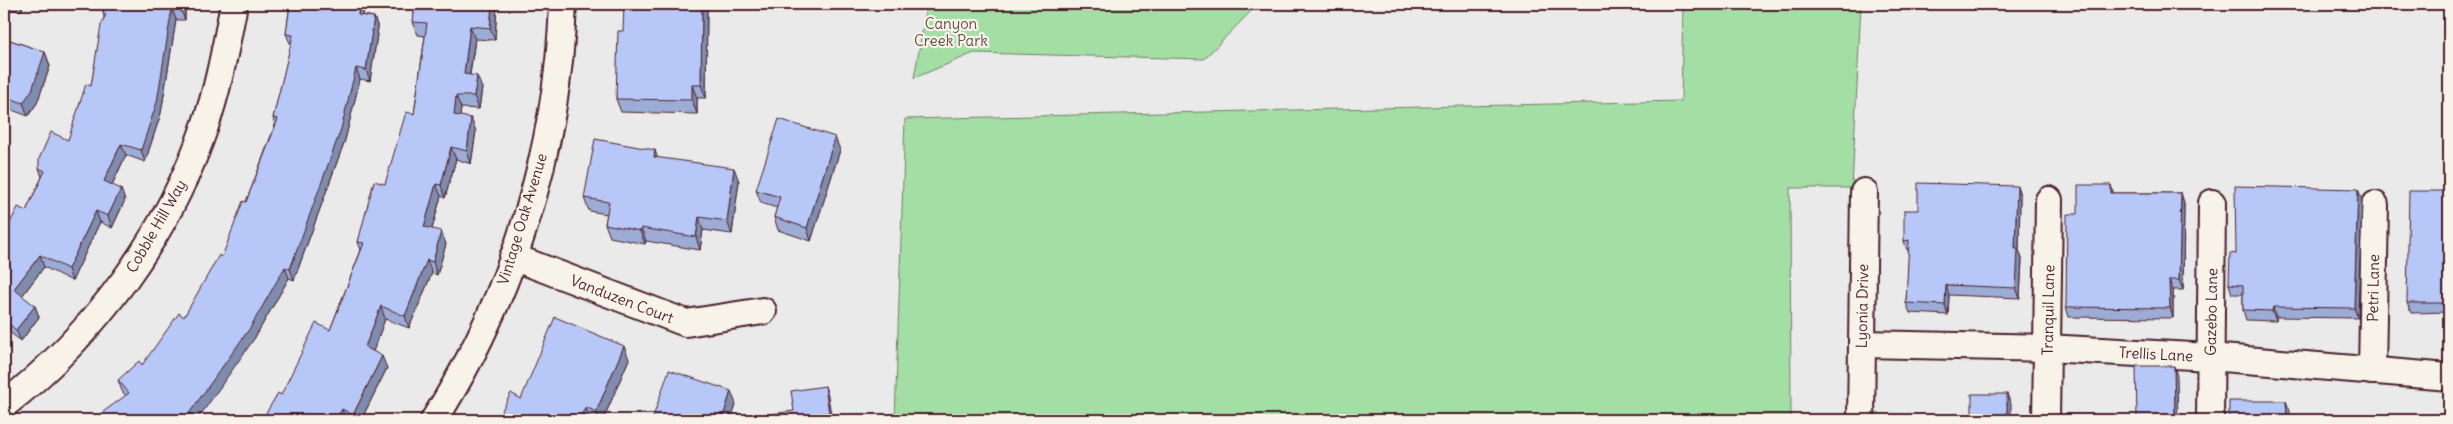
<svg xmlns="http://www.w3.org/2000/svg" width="2453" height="424" font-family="Delius,sans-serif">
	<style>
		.green { fill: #a3dea4; stroke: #767e68 }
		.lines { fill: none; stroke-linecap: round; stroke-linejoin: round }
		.minor-casing { stroke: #4a1f2b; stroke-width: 30 }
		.minor { stroke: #f7f3e8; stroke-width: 26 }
		.wall { fill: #9dacd5; stroke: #4a1f2b }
		.shaded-wall { fill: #808cae; stroke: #4a1f2b }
		.building { fill: #b7c8f8; stroke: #4a1f2b }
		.labels { text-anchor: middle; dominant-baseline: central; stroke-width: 4.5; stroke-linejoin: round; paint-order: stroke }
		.park-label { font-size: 15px; fill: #604f49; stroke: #f7f3e8 }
		.street-label { font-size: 15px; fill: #4a1f2b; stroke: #f7f3e8 }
	</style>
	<rect width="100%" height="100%" fill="#eaeaeb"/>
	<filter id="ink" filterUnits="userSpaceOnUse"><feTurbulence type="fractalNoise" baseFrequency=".02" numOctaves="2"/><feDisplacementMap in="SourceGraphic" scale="10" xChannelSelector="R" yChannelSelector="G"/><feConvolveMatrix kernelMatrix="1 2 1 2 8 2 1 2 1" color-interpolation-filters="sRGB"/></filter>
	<g filter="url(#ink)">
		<g class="green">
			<path d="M 927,4 L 1258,4 L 1204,59 L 974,53 L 914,78 Z"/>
			<path d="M 1683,4 L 1861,4 L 1852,188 L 1790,188 L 1791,420 L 895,420 L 905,119 L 1681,101 Z"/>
		</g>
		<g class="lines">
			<g class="minor-casing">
				<g id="minor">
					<path d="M 513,257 L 686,323 L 763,311"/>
					<path d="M 1862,344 L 2047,348 L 2210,357 L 2449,377"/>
					<path d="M 2372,371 L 2375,205"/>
					<path d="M 4,405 C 95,334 168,235 205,126 C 219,86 226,45 234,4"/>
					<path d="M 434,420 C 512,298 558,149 563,4"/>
					<path d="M 1861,420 L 1864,192"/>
					<path d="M 2046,420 L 2049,200"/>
					<path d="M 2210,420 L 2212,203"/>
				</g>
			</g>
			<use href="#minor" class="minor"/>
		</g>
		<g class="wall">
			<rect x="4" y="4" width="18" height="6"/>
			<path d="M 97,4 L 185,4 L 185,20 L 176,20 L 161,113 L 145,162 L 126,155 L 112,185 L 125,200 L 112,228 L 100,222 L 72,281 L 44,267 L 22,296 L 35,306 L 39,317 L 21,341 L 4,328 L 4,235 L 26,211 L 42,177 L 39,168 L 68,140 L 91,86 L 104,17 L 103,12 L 104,5 L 97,5 Z"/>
			<path d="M 290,4 L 364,4 L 363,15 L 374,17 L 378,28 L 370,81 L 360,79 L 345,140 L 294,280 L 289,278 L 254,339 L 126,396 L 122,391 L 118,380 L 142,365 L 184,317 L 222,257 L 246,202 L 275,125 L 273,118 L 291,45 L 286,34 Z"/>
			<path d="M 415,4 L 497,4 L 495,40 L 475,39 L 470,75 L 482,88 L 479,109 L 461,108 L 460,116 L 476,131 L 471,164 L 456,159 L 445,198 L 441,196 L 432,229 L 446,244 L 437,275 L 432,273 L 409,328 L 385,319 L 373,351 L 387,368 L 361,420 L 262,420 L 330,330 L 361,250 L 358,242 L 385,184 L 414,114 L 425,36 L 418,35 L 413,22 Z"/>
			<path d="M 707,6 L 706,98 L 697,98 L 697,114 L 621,112 L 616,99 L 623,31 Z"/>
			<path d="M 4,38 L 45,52 L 50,66 L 37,103 L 28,116 L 4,107 Z"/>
			<path d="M 840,150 L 811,241 L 778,230 L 774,217 L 777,208 L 761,203 L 756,190 Z"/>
			<path d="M 739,181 L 732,234 L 703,230 L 700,250 L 646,241 L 645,244 L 610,237 L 605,224 L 607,214 L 589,211 L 584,198 Z"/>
			<path d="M 2017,186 L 2020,195 L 2019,250 L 2022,259 L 2020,298 L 1949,295 L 1948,315 L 1910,313 L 1906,303 L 1909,250 L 1907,250 L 1904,241 L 1918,210 Z"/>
			<path d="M 2449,191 L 2449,312 L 2411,313 L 2407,303 Z"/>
			<path d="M 2114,193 L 2181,193 L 2184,203 L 2183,290 L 2173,290 L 2173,318 L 2069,317 L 2066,307 L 2078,214 Z"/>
			<path d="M 2362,199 L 2358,318 L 2276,317 L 2276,321 L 2246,320 L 2243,310 L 2243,294 L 2232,294 L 2229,284 L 2236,254 Z"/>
			<path d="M 629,359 L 603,420 L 497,420 L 521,399 Z"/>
		</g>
		<g class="shaded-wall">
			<path d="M 20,4 L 22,4 L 22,10 Z"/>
			<path d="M 180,4 L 185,4 L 185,20 L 180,8 Z"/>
			<path d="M 359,4 L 364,4 L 362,26 L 358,15 Z"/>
			<path d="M 492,4 L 497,4 L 495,40 L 490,28 Z"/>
			<path d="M 702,4 L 707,4 L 707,6 L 706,98 L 701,85 Z"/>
			<path d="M 172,8 L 176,20 L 161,113 L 145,162 L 141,150 Z"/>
			<path d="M 374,17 L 378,28 L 370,81 L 366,70 Z"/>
			<path d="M 470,26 L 475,39 L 468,86 L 464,74 Z"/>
			<path d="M 45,52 L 50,66 L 37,103 L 28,116 L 23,103 Z"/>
			<path d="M 356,68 L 360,79 L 345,140 L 294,280 L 290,269 Z"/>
			<path d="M 477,76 L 482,88 L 479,109 L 474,96 Z"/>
			<path d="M 692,85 L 697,98 L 697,114 L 692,100 Z"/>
			<path d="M 456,96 L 461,108 L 459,128 L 454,115 Z"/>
			<path d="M 471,118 L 476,131 L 471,164 L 467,151 Z"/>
			<path d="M 835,137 L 840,150 L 811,241 L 807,228 Z"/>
			<path d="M 4,138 L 7,146 L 4,150 Z"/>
			<path d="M 121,144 L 126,155 L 108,193 L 104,181 Z"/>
			<path d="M 451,147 L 456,159 L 445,198 L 441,185 Z"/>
			<path d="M 655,150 L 659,163 L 654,157 Z"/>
			<path d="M 734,168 L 739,181 L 732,234 L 727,221 Z"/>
			<path d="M 436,184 L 441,196 L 429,240 L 424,227 Z"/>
			<path d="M 2111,185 L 2114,195 L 2111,193 Z"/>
			<path d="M 2017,186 L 2020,195 L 2019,250 L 2022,259 L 2020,298 L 2016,288 L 2015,249 Z"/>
			<path d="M 121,189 L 125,200 L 112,228 L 108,216 Z"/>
			<path d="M 2358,189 L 2362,199 L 2358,318 L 2354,308 Z"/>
			<path d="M 2181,193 L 2184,203 L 2183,290 L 2179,280 Z"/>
			<path d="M 96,211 L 100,222 L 72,281 L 68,269 Z"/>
			<path d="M 699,217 L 703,230 L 700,250 L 696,237 Z"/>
			<path d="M 641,228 L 646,241 L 645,244 L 640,231 Z"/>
			<path d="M 441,231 L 446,244 L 437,275 L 433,262 Z"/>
			<path d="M 40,255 L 44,267 L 18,301 L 14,289 Z"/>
			<path d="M 427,260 L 432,273 L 409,328 L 405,316 Z"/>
			<path d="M 285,267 L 289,278 L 254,339 L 197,420 L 190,420 L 188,415 Z"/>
			<path d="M 2169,280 L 2173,290 L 2173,318 L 2170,308 Z"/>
			<path d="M 1946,285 L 1949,295 L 1948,315 L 1945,305 Z"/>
			<path d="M 35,306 L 39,317 L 21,341 L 16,330 Z"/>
			<path d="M 381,306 L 385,319 L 370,360 L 365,347 Z"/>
			<path d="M 2273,307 L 2276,317 L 2276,321 L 2272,311 Z"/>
			<path d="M 624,346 L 629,359 L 603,420 L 599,420 L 596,412 Z"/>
			<path d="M 382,356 L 387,368 L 361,420 L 355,420 L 353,415 Z"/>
			<path d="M 2174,366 L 2177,376 L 2178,420 L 2175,420 Z"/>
			<path d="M 825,386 L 828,396 L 832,420 L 830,420 Z"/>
			<path d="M 731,391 L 736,404 L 731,420 L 722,420 Z"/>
			<path d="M 2007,394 L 2011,404 L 2011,420 L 2007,420 Z"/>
			<path d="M 2286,401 L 2290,411 L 2290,420 L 2287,420 Z"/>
			<path d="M 586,407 L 590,420 L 578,420 Z"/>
			<path d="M 342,409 L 346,420 L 335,420 Z"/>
		</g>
		<g class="building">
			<path d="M 104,4 L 180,4 L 180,8 L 172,8 L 157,102 L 141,150 L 121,144 L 104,181 L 121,189 L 108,216 L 96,211 L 68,269 L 40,255 L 14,289 L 35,306 L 16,330 L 4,320 L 4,235 L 18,207 L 26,211 L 45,171 L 39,168 L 39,159 L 51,132 L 68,140 L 86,84 L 91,86 L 101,25 L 106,14 L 103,12 Z"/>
			<path d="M 290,4 L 359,4 L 358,15 L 374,17 L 366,70 L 356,68 L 341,129 L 290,269 L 285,267 L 250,328 L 188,415 L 193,420 L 92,420 L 129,393 L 118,380 L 139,361 L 142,365 L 179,313 L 184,317 L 219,255 L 222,257 L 243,201 L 246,202 L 278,119 L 273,118 L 293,35 L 286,34 Z"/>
			<path d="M 415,4 L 492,4 L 490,28 L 470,26 L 464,74 L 477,76 L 474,96 L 456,96 L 454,115 L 471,118 L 467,151 L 451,147 L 441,185 L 436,184 L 424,227 L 441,231 L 433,262 L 427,260 L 405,316 L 381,306 L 365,347 L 382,356 L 353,415 L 342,409 L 335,420 L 262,420 L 278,393 L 281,395 L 316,323 L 330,330 L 364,243 L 358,242 L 374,181 L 385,184 L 406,112 L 414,114 L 427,23 L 413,22 Z"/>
			<path d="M 624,4 L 702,4 L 701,85 L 692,85 L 692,100 L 616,99 L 618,31 L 623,31 Z"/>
			<path d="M 4,38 L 45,52 L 32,90 L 23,103 L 4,96 Z"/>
			<path d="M 779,119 L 835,137 L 807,228 L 774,217 L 780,197 L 756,190 Z"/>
			<path d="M 595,139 L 655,150 L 654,157 L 734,168 L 727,221 L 699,217 L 696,237 L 641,228 L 640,231 L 605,224 L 609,202 L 584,198 Z"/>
			<path d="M 1918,183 L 2017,186 L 2015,249 L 2018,249 L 2016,288 L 1946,285 L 1945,305 L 1906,303 L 1909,240 L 1904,241 L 1904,210 L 1918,210 Z"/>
			<path d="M 2078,185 L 2111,185 L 2111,193 L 2181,193 L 2179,280 L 2169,280 L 2170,308 L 2066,307 L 2067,214 L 2078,214 Z"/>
			<path d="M 2235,186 L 2358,189 L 2354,308 L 2273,307 L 2272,311 L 2243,310 L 2243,285 L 2229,284 L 2230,253 L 2236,254 Z"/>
			<path d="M 2409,191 L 2449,191 L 2449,303 L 2407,303 Z"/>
			<path d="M 555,317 L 624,346 L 596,412 L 586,407 L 578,420 L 497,420 L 511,393 L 521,399 Z"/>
			<path d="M 2136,366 L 2174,366 L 2175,420 L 2137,420 Z"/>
			<path d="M 669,370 L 731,391 L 722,420 L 652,420 Z"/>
			<path d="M 825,386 L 830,420 L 763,420 L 763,415 L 794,411 L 791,391 Z"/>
			<rect x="1972" y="394" width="35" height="26"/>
			<path d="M 2229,401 L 2286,401 L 2287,420 L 2229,420 Z"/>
		</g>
	</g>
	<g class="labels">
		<g class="park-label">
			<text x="951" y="23">Canyon<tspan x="951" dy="17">Creek Park</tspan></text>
		</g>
		<g class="street-label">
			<text transform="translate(522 219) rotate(-73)">Vintage Oak Avenue</text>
			<text transform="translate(156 226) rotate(-60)">Cobble Hill Way</text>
			<text transform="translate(2373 288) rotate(-89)">Petri Lane</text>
			<text transform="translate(622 299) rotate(21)">Vanduzen Court</text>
			<text transform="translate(1862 306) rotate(-89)">Lyonia Drive</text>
			<text transform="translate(2048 310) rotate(-89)">Tranquil Lane</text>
			<text transform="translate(2211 312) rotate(-89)">Gazebo Lane</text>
			<text transform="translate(2156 354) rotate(3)">Trellis Lane</text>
		</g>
	</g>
	<rect width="2453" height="424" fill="none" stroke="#f7f3e8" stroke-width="20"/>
	<rect x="10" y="10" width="2433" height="404" fill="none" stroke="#4a1f2b" stroke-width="2" filter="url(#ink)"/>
</svg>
